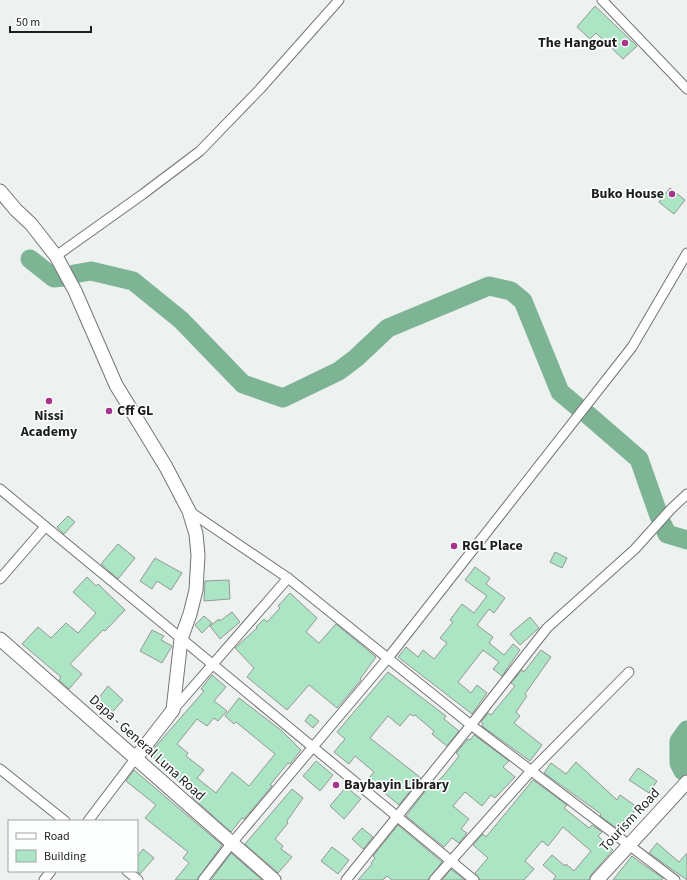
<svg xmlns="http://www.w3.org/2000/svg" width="687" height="880" font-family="'Source Sans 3',sans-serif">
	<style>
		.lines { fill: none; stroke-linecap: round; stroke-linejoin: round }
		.river { stroke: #7cb494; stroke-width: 19 }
		.building { fill: #ace5c4; stroke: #949795 }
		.street-casing { stroke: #727573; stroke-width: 11 }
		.secondary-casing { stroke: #727573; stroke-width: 15 }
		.street { stroke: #fff; stroke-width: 9 }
		.secondary { stroke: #fff; stroke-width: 13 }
		.poi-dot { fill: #a8338d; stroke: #fbfefc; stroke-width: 1.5 }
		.labels { text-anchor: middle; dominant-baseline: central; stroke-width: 3.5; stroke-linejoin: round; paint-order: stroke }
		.poi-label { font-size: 14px; font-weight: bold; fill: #1c1d1c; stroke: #fbfefc; text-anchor: start }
		.street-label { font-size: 14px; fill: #1c1d1c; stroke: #fbfefc }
	</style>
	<rect width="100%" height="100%" fill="#edf1ef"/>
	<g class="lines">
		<g class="river">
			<path d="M 30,259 L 54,278 L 63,277"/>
			<path d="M 74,274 L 91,271 L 133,281 L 181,320 L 243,384 L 283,398 L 339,371 L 356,358 L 388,328 L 489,286 L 511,291 L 523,301 L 560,392 L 579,408"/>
			<path d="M 587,414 L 639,459 L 659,516"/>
			<path d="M 663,525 L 667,534 L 687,540"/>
			<path d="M 683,771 L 679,763 L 679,741 L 687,730"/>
		</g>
	</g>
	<g class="building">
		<path d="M 595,6 L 637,46 L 623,59 L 596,33 L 590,39 L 577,27 Z"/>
		<path d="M 670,188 L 685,200 L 674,214 L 659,202 Z"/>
		<path d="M 68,516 L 75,522 L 64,534 L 57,527 Z"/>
		<path d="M 118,544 L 135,558 L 118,579 L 101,564 Z"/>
		<path d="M 555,552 L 567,558 L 562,568 L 550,562 Z"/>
		<path d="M 155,558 L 182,573 L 171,590 L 157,581 L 152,589 L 140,581 Z"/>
		<path d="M 475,567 L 490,578 L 486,584 L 505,598 L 494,613 L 489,609 L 477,625 L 493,637 L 489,643 L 504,655 L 513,644 L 520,650 L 502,676 L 493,669 L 499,662 L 483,650 L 458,682 L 471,693 L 477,685 L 487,693 L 472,714 L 398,657 L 406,647 L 418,657 L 423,650 L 434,659 L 447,643 L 440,638 L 453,622 L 450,620 L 462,604 L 474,613 L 487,596 L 465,580 Z"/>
		<path d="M 87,577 L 96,586 L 98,584 L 125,610 L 105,631 L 103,630 L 70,664 L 82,674 L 69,689 L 59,680 L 61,677 L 22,644 L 38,627 L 51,638 L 66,623 L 78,633 L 96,613 L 73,592 Z"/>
		<path d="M 229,580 L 230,599 L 204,601 L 205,581 Z"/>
		<path d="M 290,593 L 317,618 L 306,632 L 319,643 L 336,624 L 376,657 L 360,679 L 361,680 L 337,708 L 309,685 L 287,710 L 247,677 L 254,668 L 235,648 L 257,628 L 256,627 L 264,619 L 267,622 L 280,608 L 278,606 Z"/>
		<path d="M 232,612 L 240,622 L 220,639 L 210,626 L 219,619 L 220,621 Z"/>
		<path d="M 204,616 L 212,623 L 202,633 L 195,625 Z"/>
		<path d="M 530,617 L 539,628 L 520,645 L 510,634 Z"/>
		<path d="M 152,630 L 164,636 L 161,640 L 172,646 L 162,663 L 140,651 Z"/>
		<path d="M 541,650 L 551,657 L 525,694 L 527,696 L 516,712 L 520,716 L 514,723 L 542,745 L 530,761 L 482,726 L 483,724 L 481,722 L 488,713 L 491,715 L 515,686 L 511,683 L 522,670 L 524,672 Z"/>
		<path d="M 388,672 L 446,716 L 444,719 L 459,731 L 447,746 L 432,734 L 434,731 L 415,715 L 413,716 L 410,714 L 400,726 L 388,716 L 370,738 L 421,778 L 399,805 L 368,779 L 374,772 L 355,756 L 349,764 L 334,752 L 345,739 L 337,732 Z"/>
		<path d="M 212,675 L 226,687 L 214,701 L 227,711 L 218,721 L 214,718 L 207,726 L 197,719 L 177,744 L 188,753 L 186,756 L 204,770 L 197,778 L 216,793 L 232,772 L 249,786 L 275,754 L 236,722 L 234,724 L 225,716 L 239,698 L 282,731 L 301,750 L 290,764 L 288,763 L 270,785 L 272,786 L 244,819 L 242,818 L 231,832 L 192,797 L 194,794 L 171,775 L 172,773 L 149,754 L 204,691 L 201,689 Z"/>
		<path d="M 108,686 L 123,700 L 108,717 L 94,704 Z"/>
		<path d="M 310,714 L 319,721 L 313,728 L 305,721 Z"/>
		<path d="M 474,735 L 509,761 L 503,767 L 515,777 L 495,798 L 491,795 L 482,806 L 465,792 L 453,806 L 469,819 L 461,829 L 467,833 L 459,843 L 452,838 L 444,847 L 406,816 L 430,785 L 432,787 L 444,775 L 459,756 L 456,753 L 468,739 L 470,740 Z"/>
		<path d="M 316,761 L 333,775 L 320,791 L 303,776 Z"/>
		<path d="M 576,762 L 617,800 L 620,795 L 637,807 L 628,821 L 625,819 L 618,829 L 600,816 L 601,814 L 544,773 L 551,763 L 566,774 Z"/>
		<path d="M 638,768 L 657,781 L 649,793 L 629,780 Z"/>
		<path d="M 134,770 L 222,845 L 197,880 L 175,880 L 189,863 L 183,858 L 188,852 L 145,818 L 156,805 L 126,781 Z"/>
		<path d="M 533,780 L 567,805 L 564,808 L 589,828 L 592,825 L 602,832 L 598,836 L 613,850 L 591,875 L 589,880 L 553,880 L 556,876 L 543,865 L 552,855 L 565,866 L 566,864 L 574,871 L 591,851 L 563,827 L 548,846 L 542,841 L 525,861 L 534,869 L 524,880 L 480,880 L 475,873 L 488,858 L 473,845 L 483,834 L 486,837 Z"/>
		<path d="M 346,787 L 361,799 L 344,819 L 330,806 Z"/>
		<path d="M 292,789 L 303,798 L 287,821 L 288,823 L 275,839 L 283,846 L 281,849 L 292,857 L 278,873 L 245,844 Z"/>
		<path d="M 398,825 L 442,862 L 428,880 L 392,880 L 387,876 L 383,880 L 358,880 L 372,864 L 371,863 L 375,858 L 373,856 Z"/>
		<path d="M 362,828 L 373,837 L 363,849 L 352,839 Z"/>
		<path d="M 657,843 L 679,862 L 687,853 L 687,880 L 649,853 Z"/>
		<path d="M 332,847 L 349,860 L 338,874 L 321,861 Z"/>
		<path d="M 143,849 L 154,858 L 140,874 L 137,871 L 137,857 Z"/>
		<path d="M 231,853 L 262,880 L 211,880 Z"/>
		<path d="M 632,856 L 641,863 L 663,878 L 662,880 L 613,880 Z"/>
		<path d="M 451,869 L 452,870 L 465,880 L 442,880 Z"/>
	</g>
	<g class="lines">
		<g class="street-casing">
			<g id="street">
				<path d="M 602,0 L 687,89"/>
				<path d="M 56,256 L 143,194 L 200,151 L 260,89 L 339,0"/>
				<path d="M 0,489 L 474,880"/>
				<path d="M 189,511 L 288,578 L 471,725 L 547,628 L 635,549 L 671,509 L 687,494"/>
				<path d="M 0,579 L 45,527"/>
				<path d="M 173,710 L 288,578"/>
				<path d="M 0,769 L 65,821"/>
				<path d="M 88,821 L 135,759"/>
				<path d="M 127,871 L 138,880"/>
				<path d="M 44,880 L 51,871"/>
				<path d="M 203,880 L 231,844 L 388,658 L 632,347 L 687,253"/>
				<path d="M 346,880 L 471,725 L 675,880"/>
				<path d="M 434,880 L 531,771 L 629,672"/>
			</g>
		</g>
		<g class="secondary-casing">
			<g id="secondary">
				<path d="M 0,191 L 16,210 L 31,224 L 56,256 L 75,291 L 116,385 L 166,467 L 189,511 L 196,534 L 198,555 L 196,590 L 190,614 L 181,639 L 173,710 L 135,759"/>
				<path d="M 0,639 L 274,880"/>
				<path d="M 597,880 L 687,782"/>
			</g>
		</g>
		<use href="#street" class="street"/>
		<use href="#secondary" class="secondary"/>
	</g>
	<g class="poi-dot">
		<circle cx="625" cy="43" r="4"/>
		<circle cx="672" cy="194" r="4"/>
		<circle cx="49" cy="401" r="4"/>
		<circle cx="109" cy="411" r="4"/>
		<circle cx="454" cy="546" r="4"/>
		<circle cx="336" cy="785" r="4"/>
	</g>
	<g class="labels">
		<g class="poi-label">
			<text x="617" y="43" text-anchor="end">The Hangout</text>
			<text x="664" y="194" text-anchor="end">Buko House</text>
			<text x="117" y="411">Cff GL</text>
			<text x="49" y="416" text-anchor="middle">Nissi<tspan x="49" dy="16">Academy</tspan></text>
			<text x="462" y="546">RGL Place</text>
			<text x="344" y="785">Baybayin Library</text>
		</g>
		<g class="street-label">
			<text transform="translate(147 748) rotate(42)">Dapa - General Luna Road</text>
			<text transform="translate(630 820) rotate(-47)">Tourism Road</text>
		</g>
	</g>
	<rect x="8" y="820" width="130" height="52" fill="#fbfefc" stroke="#a2a4a2"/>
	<rect x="16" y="833" width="20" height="6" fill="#ffffff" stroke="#a2a4a2"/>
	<text x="44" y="840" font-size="12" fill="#1c1d1c">Road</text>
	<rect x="16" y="850" width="20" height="12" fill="#ace5c4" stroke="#a2a4a2"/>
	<text x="44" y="860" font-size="12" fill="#1c1d1c">Building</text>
	<path d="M10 26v6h81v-6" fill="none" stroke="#1c1d1c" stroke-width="2"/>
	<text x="16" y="26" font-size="12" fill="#1c1d1c" stroke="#fbfefc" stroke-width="3" paint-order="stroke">50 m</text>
</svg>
